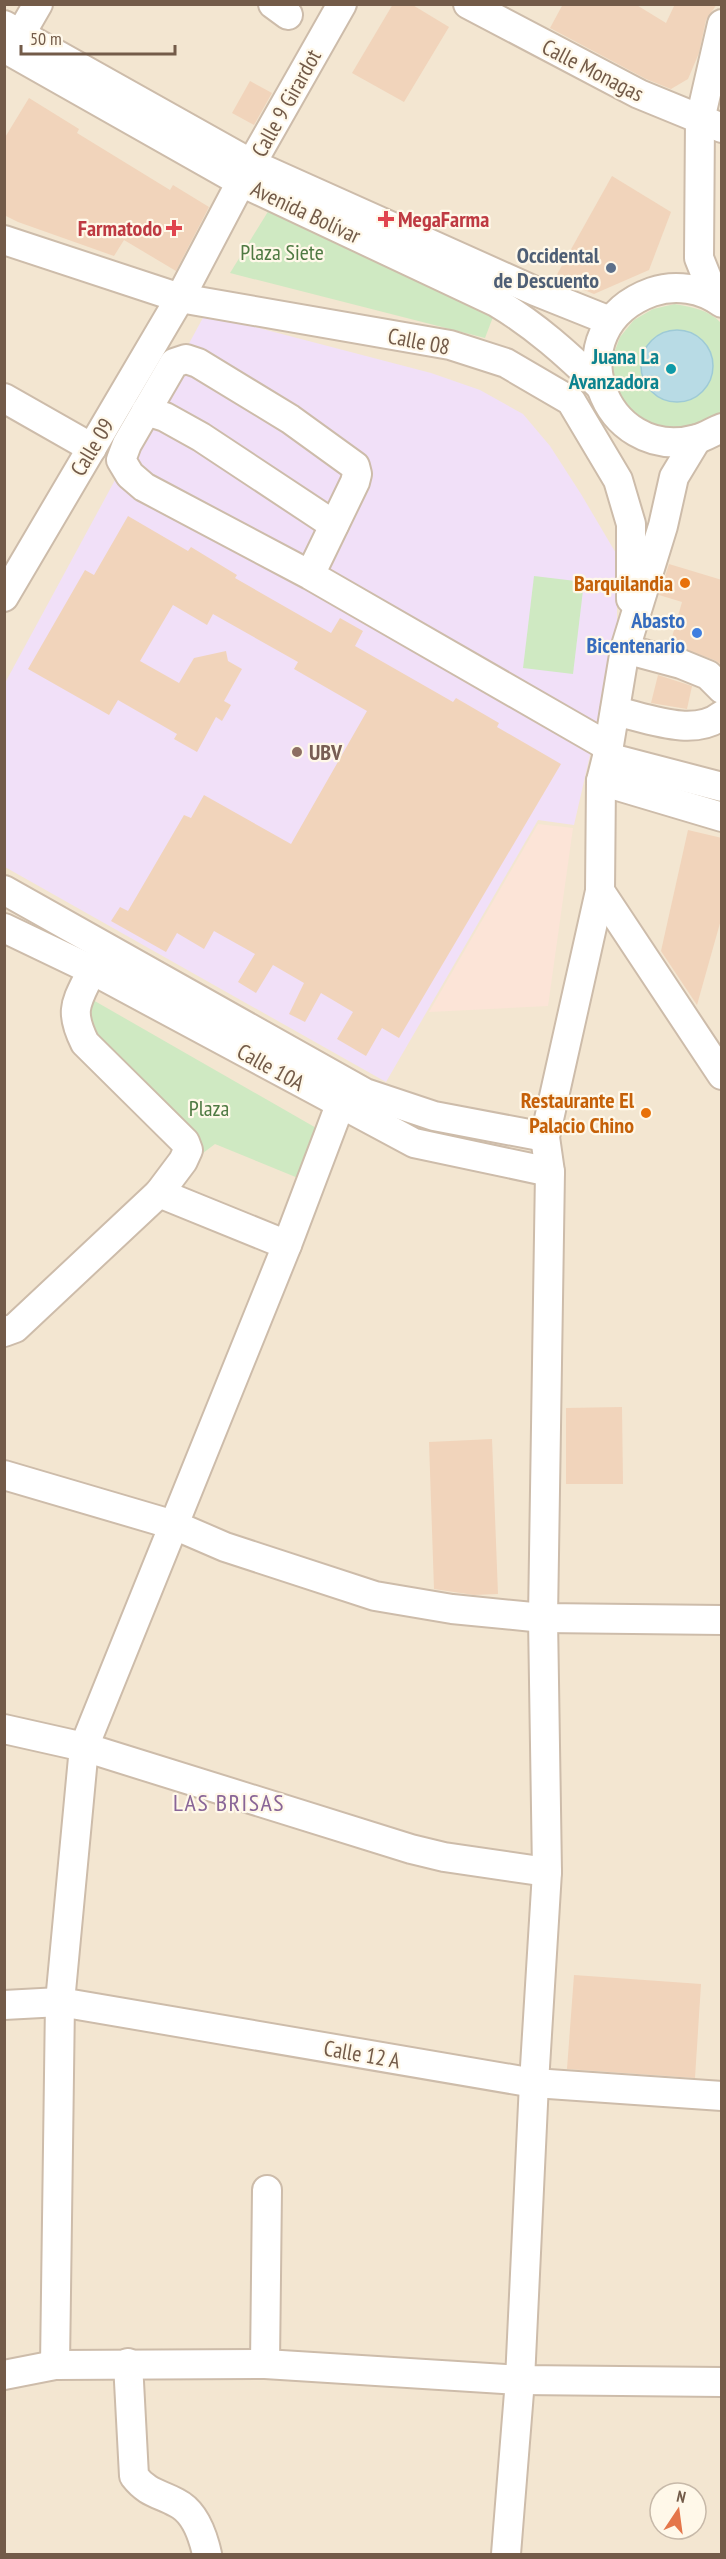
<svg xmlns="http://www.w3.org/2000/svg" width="726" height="2559" font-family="'PT Sans Narrow',sans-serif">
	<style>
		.residential { fill: #f3e6d1; fill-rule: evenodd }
		.commercial { fill: #fce4d7 }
		.education { fill: #f1e0f8 }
		.green { fill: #cfe9c2 }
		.water { fill: #b8dbe5; stroke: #9ecad6; stroke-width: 1.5 }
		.building { fill: #f1d4bb }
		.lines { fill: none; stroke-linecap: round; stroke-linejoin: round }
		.minor-casing { stroke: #cdbcaa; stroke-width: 32 }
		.minor { stroke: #fff; stroke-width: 28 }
		.health-dot { fill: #e0444e; stroke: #fff8e9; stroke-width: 2 }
		.service-dot { fill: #5c6f8a; stroke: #fff8e9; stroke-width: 2 }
		.culture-dot { fill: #0f9aa8; stroke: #fff8e9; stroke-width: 2 }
		.food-dot { fill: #e8710a; stroke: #fff8e9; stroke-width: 2 }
		.shop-dot { fill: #3f7fe0; stroke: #fff8e9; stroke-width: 2 }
		.education-dot { fill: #8d6e63; stroke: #fff8e9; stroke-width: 2 }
		.labels { text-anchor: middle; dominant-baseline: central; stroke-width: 4.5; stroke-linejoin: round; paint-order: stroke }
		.street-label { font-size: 22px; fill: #735b49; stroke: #fff8e9 }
		.health-label { font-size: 22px; font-weight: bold; fill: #be3a42; stroke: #fff8e9; text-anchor: start }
		.park-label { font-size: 22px; fill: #4e7942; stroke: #fff8e9 }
		.service-label { font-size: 22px; font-weight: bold; fill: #4e5e75; stroke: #fff8e9; text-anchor: end }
		.culture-label { font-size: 22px; font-weight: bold; fill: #0d838f; stroke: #fff8e9; text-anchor: end }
		.food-label { font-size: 22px; font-weight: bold; fill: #c56008; stroke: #fff8e9; text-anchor: end }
		.shop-label { font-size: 22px; font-weight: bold; fill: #366cbe; stroke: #fff8e9; text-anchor: end }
		.education-label { font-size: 22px; font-weight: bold; fill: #785e54; stroke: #fff8e9; text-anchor: start }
		.neighbourhood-label { font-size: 24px; letter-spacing: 1.5px; fill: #896597; stroke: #fff8e9 }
	</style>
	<rect width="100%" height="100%" fill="#fcf4e3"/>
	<path class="residential" d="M 5,5 L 721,5 L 721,2554 L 5,2554 ZM 660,2493 L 696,2493 L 696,2529 L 660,2529 Z"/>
	<path class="commercial" d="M 538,824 L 573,828 L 548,1006 L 429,1012 Z"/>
	<path class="education" d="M 205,314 L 431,373 L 480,390 L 523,414 L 550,446 L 581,494 L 617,555 L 617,637 L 574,825 L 538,820 L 386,1082 L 5,867 L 5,683 Z"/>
	<g class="green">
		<path d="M 269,210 L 493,317 L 485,338 L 230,273 Z"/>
		<path d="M 675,304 C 692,307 709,310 721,323 L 721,416 L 686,433 L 646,425 L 618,396 L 613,376 L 613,356 L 620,337 L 634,320 L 653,309 Z"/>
		<path d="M 534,576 L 584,582 L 573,674 L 523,668 Z"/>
		<path d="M 86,996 L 318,1129 L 298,1178 L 215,1144 L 203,1153 L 91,1044 Z"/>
	</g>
	<circle class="water" cx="677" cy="366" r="36"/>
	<g class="building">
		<path d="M 393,4 L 411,4 L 449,27 L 404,102 L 352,73 Z"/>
		<path d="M 563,4 L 635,4 L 666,23 L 675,4 L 717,4 L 706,20 L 699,53 L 688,79 L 671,89 L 646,79 L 550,28 Z"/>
		<path d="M 250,81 L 272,93 L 254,125 L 232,113 Z"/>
		<path d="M 29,98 L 79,129 L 77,133 L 170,190 L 173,185 L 209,207 L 176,271 L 124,240 L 114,256 L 18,222 L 4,215 L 4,139 Z"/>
		<path d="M 612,176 L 671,212 L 649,270 L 594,294 L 555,278 Z"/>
		<path d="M 128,516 L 188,551 L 191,547 L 237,575 L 235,578 L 331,633 L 340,618 L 363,631 L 355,646 L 453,702 L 456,698 L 499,723 L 497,727 L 561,764 L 399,1038 L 382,1028 L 366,1056 L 337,1039 L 353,1012 L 321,993 L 305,1022 L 289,1014 L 304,983 L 273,965 L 256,993 L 238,982 L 255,954 L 214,931 L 204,949 L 177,933 L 166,952 L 111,921 L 120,907 L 128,911 L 184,815 L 191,818 L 204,795 L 291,844 L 367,711 L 294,669 L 298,662 L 213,614 L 207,625 L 173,605 L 140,661 L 179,683 L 194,658 L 226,651 L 228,661 L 242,669 L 224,701 L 231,705 L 222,721 L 216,717 L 197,752 L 174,739 L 177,734 L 118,700 L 109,715 L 28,669 L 85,570 L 94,575 Z"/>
		<path d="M 669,564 L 722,580 L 722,665 L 714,660 L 670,644 L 682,602 L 659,595 Z"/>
		<path d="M 658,675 L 692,686 L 687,709 L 651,703 Z"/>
		<path d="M 688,830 L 722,838 L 722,916 L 697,1005 L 661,951 Z"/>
		<path d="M 622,1407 L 623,1484 L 566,1484 L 566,1408 Z"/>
		<path d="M 492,1439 L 498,1594 L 474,1595 L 434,1589 L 429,1442 Z"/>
		<path d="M 574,1975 L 701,1984 L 695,2078 L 567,2069 Z"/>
	</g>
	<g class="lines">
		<g class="minor-casing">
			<g id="minor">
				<path d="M 273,4 L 288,15"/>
				<path d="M 468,4 L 639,94 L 722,128"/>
				<path d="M 4,25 L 252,164 L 535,291 L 610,321"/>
				<path d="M 4,48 L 241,182 L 496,302 C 536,326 567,354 600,386"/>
				<path d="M 12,49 L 38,4"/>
				<path d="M 4,240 L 180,298 L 450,345 L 506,363 L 571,401 L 618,480 L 631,524 L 631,599"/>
				<path d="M 715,298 L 699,258 L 700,120 L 722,24"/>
				<path d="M 722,303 C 702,288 675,284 652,292 C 552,328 603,465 697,439 C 705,437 714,431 722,428"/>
				<path d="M 4,398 L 92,448"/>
				<path d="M 146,411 L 165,417 L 201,437 L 334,525"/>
				<path d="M 310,575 L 355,482 L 357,474 L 355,466 L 290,419 L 198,363 L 186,359 L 174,363 L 127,444 L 121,460 L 130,475 L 144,487 L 310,575 L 609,747"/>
				<path d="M 4,597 L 180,298 L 241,182 L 342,4"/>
				<path d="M 625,649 L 681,664 L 708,675 L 722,689"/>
				<path d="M 615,711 C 647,718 694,738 722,715"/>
				<path d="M 607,757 L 722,787"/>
				<path d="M 601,781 L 722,817"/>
				<path d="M 4,890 L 365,1093 L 434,1116 L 545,1137"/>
				<path d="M 600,891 L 722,1075"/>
				<path d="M 4,928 L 92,970 L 414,1143 L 550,1172"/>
				<path d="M 159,1193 L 287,1245"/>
				<path d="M 4,1332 L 15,1328 L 159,1193 L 183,1161 L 188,1150 L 185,1142 L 85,1043 C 68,1009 77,1002 92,970"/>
				<path d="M 4,1475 L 174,1525 L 225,1547 L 375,1596 L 452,1609 L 543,1618 L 722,1620"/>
				<path d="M 4,1729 L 84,1747 L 411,1849 L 444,1857 L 547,1872"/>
				<path d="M 4,2005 L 60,2002 L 534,2083 L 722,2096"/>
				<path d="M 128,2363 L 134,2476 C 148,2494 159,2493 177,2503 C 195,2512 203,2536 207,2554"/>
				<path d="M 265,2364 L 267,2190"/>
				<path d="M 55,2365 L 60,2002 L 84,1747 L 287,1245 L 340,1105"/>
				<path d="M 4,2375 L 55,2365 L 265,2364 L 520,2380 L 722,2382"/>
				<path d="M 506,2554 L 520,2380 L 534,2083 L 547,1872 L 543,1618 L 550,1172 L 545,1137 L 600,891 L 601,781 L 607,757 L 625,649 L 663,526 L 674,477 L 697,439"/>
			</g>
		</g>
		<use href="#minor" class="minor"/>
	</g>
	<g class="health-dot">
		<path d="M383 210h6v6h6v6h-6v6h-6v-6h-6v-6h6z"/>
		<path d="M171 219h6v6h6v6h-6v6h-6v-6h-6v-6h6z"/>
	</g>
	<circle class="service-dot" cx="611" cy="268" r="6"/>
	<circle class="culture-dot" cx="671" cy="369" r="6"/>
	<g class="food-dot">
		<circle cx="685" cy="583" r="6"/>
		<circle cx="646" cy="1113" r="6"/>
	</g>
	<circle class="shop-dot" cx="697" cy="633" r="6"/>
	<circle class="education-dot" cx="297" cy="752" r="6"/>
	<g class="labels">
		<g class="street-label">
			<text transform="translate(593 70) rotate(27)">Calle Monagas</text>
			<text transform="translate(286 103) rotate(-61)">Calle 9 Girardot</text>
			<text transform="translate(306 212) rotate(25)">Avenida Bolívar</text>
			<text transform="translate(419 341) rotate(11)">Calle 08</text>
			<text transform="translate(92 447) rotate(-59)">Calle 09</text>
			<text transform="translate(271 1067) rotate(29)">Calle 10A</text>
			<text transform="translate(362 2054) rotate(10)">Calle 12 A</text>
		</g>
		<g class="health-label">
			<text x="398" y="219">MegaFarma</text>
			<text x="162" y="228" text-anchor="end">Farmatodo</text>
		</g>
		<g class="park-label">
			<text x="282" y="252">Plaza Siete</text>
			<text x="209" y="1108">Plaza</text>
		</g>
		<g class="service-label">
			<text x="599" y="255">Occidental<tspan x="599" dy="25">de Descuento</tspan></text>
		</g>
		<g class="culture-label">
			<text x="659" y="356">Juana La<tspan x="659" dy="25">Avanzadora</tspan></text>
		</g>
		<g class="food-label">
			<text x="673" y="583">Barquilandia</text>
			<text x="634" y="1100">Restaurante El<tspan x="634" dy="25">Palacio Chino</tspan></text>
		</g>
		<g class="shop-label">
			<text x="685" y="620">Abasto<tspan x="685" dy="25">Bicentenario</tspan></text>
		</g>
		<g class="education-label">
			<text x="309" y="752">UBV</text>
		</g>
		<g class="neighbourhood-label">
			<text x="229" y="1802">LAS BRISAS</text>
		</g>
	</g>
	<rect width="726" height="2559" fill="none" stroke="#735b49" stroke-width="12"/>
	<g transform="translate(678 2511) rotate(13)"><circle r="28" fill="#fff8e9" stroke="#c7b9a9" stroke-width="1.5"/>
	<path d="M0-4.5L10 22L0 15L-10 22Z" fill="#e4764a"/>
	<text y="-9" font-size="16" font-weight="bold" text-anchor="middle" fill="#735b49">N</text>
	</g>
	<path d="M21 45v9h154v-9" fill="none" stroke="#735b49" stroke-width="3"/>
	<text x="30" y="45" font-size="18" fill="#735b49" stroke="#fff8e9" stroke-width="4.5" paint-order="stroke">50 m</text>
</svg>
